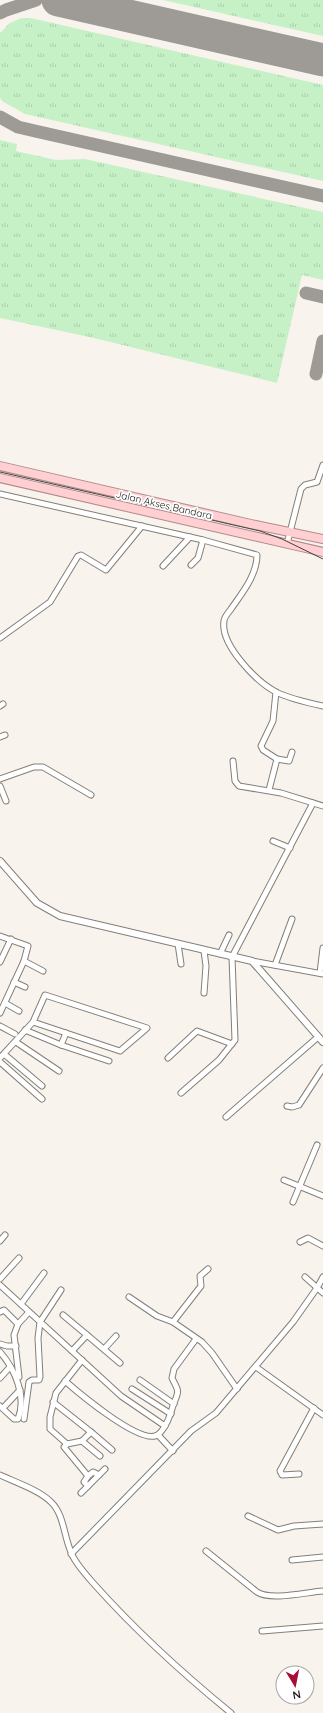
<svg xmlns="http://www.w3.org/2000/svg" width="323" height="1713" font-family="Quicksand,sans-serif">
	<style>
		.grass { fill: url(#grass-tufts) }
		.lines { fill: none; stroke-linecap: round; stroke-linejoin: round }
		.taxiway { stroke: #9e9b96; stroke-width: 13 }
		.runway { stroke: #9e9b96; stroke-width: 33 }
		.minor-casing { stroke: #837f79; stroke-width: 7 }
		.tertiary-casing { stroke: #837f79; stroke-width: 8 }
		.trunk-casing { stroke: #b1898b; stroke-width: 10 }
		.minor { stroke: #fff; stroke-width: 5 }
		.tertiary { stroke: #fff; stroke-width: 6 }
		.trunk { stroke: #ffcfd2; stroke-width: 8 }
		.tram { stroke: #44423f; stroke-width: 1 }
		.labels { text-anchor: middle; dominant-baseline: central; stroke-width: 3.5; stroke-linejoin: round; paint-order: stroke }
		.street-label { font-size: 10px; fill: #1f1d1b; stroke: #fff }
	</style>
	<defs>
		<pattern id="grass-tufts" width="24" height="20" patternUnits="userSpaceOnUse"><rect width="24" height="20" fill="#c6f1c7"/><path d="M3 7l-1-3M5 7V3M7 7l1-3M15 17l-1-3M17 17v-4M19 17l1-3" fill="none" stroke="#aaceaa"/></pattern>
	</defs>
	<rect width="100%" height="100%" fill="#f8f4ed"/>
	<g class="grass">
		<path d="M 163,0 L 323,0 L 323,36 Z"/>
		<path d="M 21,18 L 31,18 L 323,85 L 323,181 L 25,114 L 2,101 L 0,97 L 0,33 L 10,23 Z"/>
		<path d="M 0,140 L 17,144 L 16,151 L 56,160 L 85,159 L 323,212 L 323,280 L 302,275 L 277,383 L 94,338 L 0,318 Z"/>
	</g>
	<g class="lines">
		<g class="taxiway">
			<path d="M 0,13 L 6,10 L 36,0"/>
			<path d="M 0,117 L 18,127 L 35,131 L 323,196"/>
			<path d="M 306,293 L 323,297"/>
			<path d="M 316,374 L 323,341"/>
		</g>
		<path class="runway" d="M 58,0 L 323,60"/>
		<g class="minor-casing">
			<g id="minor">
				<path d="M 0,494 L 203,540 L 257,555 C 257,575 242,593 231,609 C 229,612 224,617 224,621 C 220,645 257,682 276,692 C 288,698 309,703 323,706"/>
				<path d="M 287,544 L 301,489 L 305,485 L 317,482 L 323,465"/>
				<path d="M 191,565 L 198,558 L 203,540"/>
				<path d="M 163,566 L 190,537"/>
				<path d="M 0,638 L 50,602 L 78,556 L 81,555 L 106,570 L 142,526"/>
				<path d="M 0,706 L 3,704"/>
				<path d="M 0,737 L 5,735"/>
				<path d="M 277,759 L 289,761 L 292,752"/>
				<path d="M 233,761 L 235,781 L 239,786 L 281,793 L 323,806"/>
				<path d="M 0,779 L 34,767 L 43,767 L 91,795"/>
				<path d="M 0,786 L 6,801"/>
				<path d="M 269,790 L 277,759 L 263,750 L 261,746 L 273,721 L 276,692"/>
				<path d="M 273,841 L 290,848"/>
				<path d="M 0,936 L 28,946 L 24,961 L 0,1013"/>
				<path d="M 178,944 L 181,964"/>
				<path d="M 220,954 L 229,935"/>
				<path d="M 24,961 L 43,971"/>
				<path d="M 252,961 L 323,974"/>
				<path d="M 0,962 L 11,939"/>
				<path d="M 275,965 L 292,919"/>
				<path d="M 320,973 L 323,948"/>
				<path d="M 14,982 L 25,987"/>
				<path d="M 204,993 L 206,966 L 204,951"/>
				<path d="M 5,1003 L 19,1011"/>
				<path d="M 0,1026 L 15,1034"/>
				<path d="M 25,1030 L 61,1045 L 109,1061"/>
				<path d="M 16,1042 L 59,1071"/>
				<path d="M 61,1045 L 66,1033"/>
				<path d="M 4,1054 L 42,1086"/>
				<path d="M 0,1058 L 33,1022 L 45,995 L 147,1028 L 120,1051 L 33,1022"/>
				<path d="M 168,1058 L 197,1031 L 232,1044"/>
				<path d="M 0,1062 L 42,1099"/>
				<path d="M 181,1093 L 219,1060 L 235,1040 L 232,957 L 313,803"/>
				<path d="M 287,1106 L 292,1107 L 299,1105 L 323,1068"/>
				<path d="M 226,1117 L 318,1037"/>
				<path d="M 284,1180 L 323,1196"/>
				<path d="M 293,1202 L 317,1145"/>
				<path d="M 0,1241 L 5,1235"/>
				<path d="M 300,1242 L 308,1238 L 323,1246"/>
				<path d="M 305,1277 L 323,1293"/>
				<path d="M 0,1279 L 19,1258"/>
				<path d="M 0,1285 L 72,1351 L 87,1335 L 120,1363"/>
				<path d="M 129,1297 L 157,1316 L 173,1322 L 202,1342 L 212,1353 L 237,1389"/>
				<path d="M 21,1304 L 44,1273"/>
				<path d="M 0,1312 L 4,1310 L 18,1324"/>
				<path d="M 63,1315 L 87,1335"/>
				<path d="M 173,1322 L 201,1286 L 200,1276 L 208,1269"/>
				<path d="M 0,1344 L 7,1346 L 16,1346"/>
				<path d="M 104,1349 L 116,1336"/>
				<path d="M 72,1351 L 121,1396 L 165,1426"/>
				<path d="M 0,1352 C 15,1369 27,1397 18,1419 L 14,1419 L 0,1406"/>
				<path d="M 82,1360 L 56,1393 L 50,1417 L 50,1429 L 67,1444 L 82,1441 L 91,1432 L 112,1450"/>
				<path d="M 256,1367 L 323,1415"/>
				<path d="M 19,1377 L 14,1335 L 18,1324 L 29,1312"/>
				<path d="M 0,1378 L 10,1367"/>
				<path d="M 140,1380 L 174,1404"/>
				<path d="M 65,1381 C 80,1394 136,1441 155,1436 C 162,1434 168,1421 170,1415 C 172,1411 172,1407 174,1403 C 180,1389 178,1391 172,1378 L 174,1369 L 196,1339"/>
				<path d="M 132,1389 L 171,1414"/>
				<path d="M 53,1402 L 91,1432"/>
				<path d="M 3,1408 L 20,1390"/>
				<path d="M 24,1419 L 29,1382 L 32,1380 L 39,1380 L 40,1377 L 38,1338 L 40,1322 L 61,1290"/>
				<path d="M 158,1435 L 173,1451"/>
				<path d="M 82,1441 L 100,1456"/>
				<path d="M 67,1444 L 64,1447 L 88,1476 L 84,1482 L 88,1486 L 81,1493"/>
				<path d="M 299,1474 L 282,1475 L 280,1471 L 314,1408"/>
				<path d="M 0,1475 C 15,1482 39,1490 51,1502 C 64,1514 64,1537 71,1552 C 74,1562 87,1576 94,1584 C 136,1631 182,1673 231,1713"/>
				<path d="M 88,1476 L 93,1472 L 99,1475 L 105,1469"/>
				<path d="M 88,1486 L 99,1475"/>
				<path d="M 248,1516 L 278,1530 L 294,1526 L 323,1524"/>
				<path d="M 206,1551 L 257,1592 C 271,1601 307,1592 323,1591"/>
				<path d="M 71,1554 L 191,1431 L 216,1413 L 293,1322 L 317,1288 L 323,1277"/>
				<path d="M 292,1560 L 323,1557"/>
				<path d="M 262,1631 L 323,1626"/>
			</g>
		</g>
		<g class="tertiary-casing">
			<path id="tertiary" d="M 0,861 L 37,903 L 60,916 L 252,961 L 323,1042"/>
		</g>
		<g class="trunk-casing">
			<g id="trunk">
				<path d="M 0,466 L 251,524 L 323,539"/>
				<path d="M 0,478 L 323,552"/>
			</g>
		</g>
		<use href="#minor" class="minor"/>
		<use href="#tertiary" class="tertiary"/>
		<use href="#trunk" class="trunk"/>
		<path class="tram" d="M 0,472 L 260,531 L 282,539 L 323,559"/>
	</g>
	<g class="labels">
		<g class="street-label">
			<text transform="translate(164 505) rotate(13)">Jalan Akses Bandara</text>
		</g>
	</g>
	<g transform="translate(295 1685) rotate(170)"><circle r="19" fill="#ffffff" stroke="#a5a5a4"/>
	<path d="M0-3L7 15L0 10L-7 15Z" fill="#a70d35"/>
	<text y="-6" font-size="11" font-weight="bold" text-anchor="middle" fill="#1f1d1b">N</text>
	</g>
</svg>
